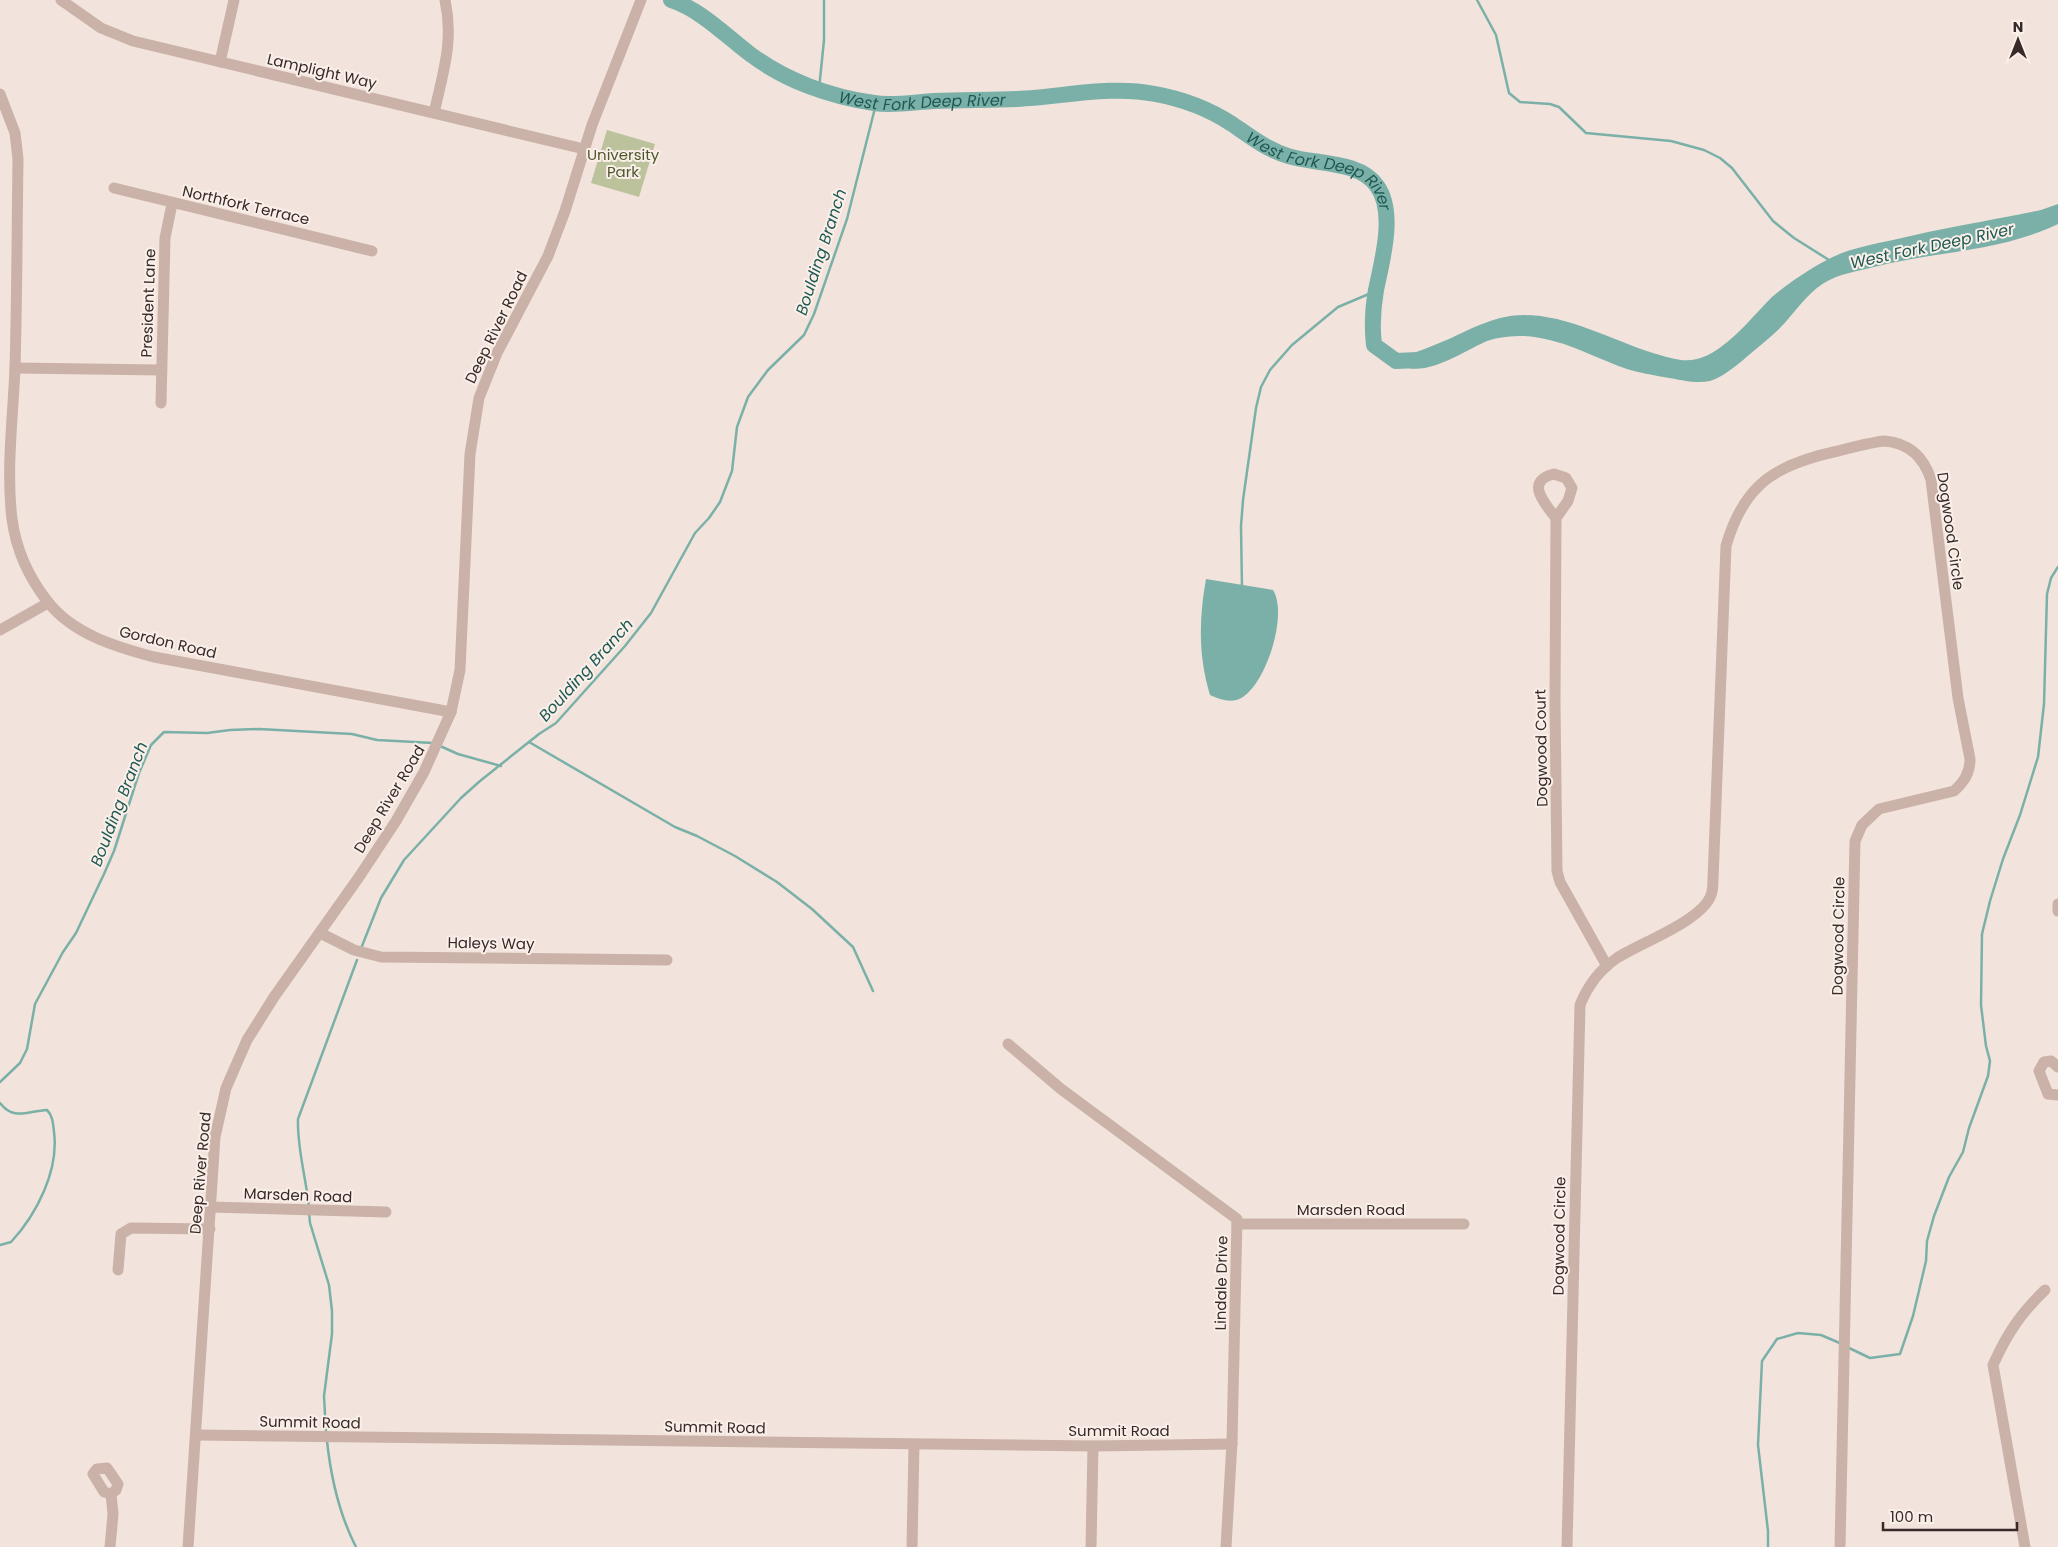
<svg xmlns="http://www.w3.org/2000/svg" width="2058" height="1547" font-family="Poppins,sans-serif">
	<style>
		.green { fill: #bcc29c }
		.water { fill: #7bb0a8 }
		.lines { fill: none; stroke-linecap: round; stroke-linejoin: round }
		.stream { stroke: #7bb0a8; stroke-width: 2.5 }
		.river { stroke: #7bb0a8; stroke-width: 16 }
		.minor { stroke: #cbb2a8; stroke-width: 11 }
		.labels { text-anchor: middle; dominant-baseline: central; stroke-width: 4; stroke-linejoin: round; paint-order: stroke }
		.street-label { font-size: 15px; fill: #372a28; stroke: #faefe9 }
		.park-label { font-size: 15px; fill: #4e562c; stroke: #faefe9 }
		.water-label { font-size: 16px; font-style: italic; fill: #1d5952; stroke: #faefe9 }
	</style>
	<rect width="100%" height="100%" fill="#f2e4dc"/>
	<path class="green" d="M 607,130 L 655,144 L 639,197 L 591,183 Z"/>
	<g class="water">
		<path d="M 2058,204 L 2058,224 C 2000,252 1935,251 1874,267 C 1858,271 1838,274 1824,283 C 1806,294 1794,314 1779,329 C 1768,340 1754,350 1742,361 C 1733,368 1721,378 1710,381 C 1697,384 1681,380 1669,378 C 1654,375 1638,373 1624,368 C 1591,356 1561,338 1524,336 C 1512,336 1498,337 1487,341 C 1465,350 1418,384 1396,361 L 1400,358 C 1416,352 1433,346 1449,339 C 1473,328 1496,315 1524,315 C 1568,315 1612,340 1653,353 C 1668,357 1682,363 1697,359 C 1724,353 1753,316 1772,297 C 1787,284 1808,270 1825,261 C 1846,249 1870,245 1893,240 C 1942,228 1992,220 2041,210 Z"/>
		<path d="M 1206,579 L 1273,590 C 1288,614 1267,681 1243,697 C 1232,704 1221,700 1210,695 C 1198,656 1199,618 1206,579 Z"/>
	</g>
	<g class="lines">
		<g class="stream">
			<path d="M 1477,0 L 1496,35 L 1509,93 L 1520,102 L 1550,104 L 1559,107 L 1586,133 L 1671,141 L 1704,150 L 1720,158 L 1732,168 L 1773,221 L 1794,238 L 1829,260"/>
			<path d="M 819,89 L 824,40 L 824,0"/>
			<path d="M 1242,589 L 1241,526 L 1243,500 L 1256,408 L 1261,387 L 1270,370 L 1292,345 L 1338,307 L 1376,291"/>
			<path d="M 529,742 L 675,827 L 697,836 L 735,856 L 777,882 L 812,909 L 853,947 L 873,991"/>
			<path d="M 440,746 L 458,754 L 501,766"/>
			<path d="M 362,946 L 381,898 L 404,860 L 461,798 L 480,781 L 539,734 L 556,723 L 625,646 L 651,613 L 695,533 L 709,518 L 720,502 L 732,471 L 737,427 L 748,397 L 768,370 L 804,335 L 814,314 L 847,219 L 876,104"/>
			<path d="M 0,1082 L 20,1063 L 27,1049 L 35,1004 L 63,952 L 76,933 L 104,874 L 114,851 L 139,773 L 151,745 L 164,732 L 207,733 L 230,730 L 259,729 L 352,734 L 377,740 L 433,743"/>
			<path d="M 0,1103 C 14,1121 27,1111 47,1110 C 53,1116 53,1124 54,1132 C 59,1170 37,1214 11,1242 L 0,1245"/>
			<path d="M 309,1207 C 306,1177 297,1149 298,1119 L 357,960"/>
			<path d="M 309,1212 L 310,1223 L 329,1285 L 332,1311 L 332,1334 L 324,1396 L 326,1433"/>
			<path d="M 1847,1347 L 1870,1358 L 1900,1354 L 1913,1316 L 1926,1261 L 1927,1241 L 1934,1216 L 1949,1177 L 1963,1152 L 1969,1128 L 1988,1076 L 1990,1061 L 1986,1046 L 1981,1005 L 1982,934 L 1990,901 L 2003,859 L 2020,815 L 2038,757 L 2044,704 L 2047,594 L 2051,578 L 2058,567"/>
			<path d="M 327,1441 C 331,1478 339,1514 356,1547"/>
			<path d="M 1768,1547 L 1768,1531 L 1758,1445 L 1762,1361 L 1777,1339 L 1798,1333 L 1821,1335 L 1842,1344"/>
		</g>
		<path class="river" id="s1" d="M 671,0 C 701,10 725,35 750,54 C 786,81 831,97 874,103 C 893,106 915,102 934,101 C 962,100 990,100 1017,99 C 1064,97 1109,85 1155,94 C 1183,99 1209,109 1232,124 C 1251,137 1266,149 1288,156 C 1316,165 1359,160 1377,186 C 1396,212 1382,261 1376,290 C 1373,307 1372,328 1374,345 L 1396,361 L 1418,360"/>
		<g class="minor">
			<path d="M 61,0 L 101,28 L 133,41 L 584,149"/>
			<path d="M 220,62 L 234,0"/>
			<path d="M 0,94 L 15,133 L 18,159 C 17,228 17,298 15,368 C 13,417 6,470 12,519 C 16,549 29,578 48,602 C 73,634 116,647 154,657 L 451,712"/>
			<path d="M 434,113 C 443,73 454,41 445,0"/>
			<path d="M 114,188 L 372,251"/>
			<path d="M 15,368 L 161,370"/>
			<path d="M 161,403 L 165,238 L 172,204"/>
			<path d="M 1556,518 L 1568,501 L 1572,488 L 1566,478 L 1554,474 C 1524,481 1545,504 1556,518 L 1555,703 L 1557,871 L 1560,882 L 1607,966"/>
			<path d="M 0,630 L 48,603"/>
			<path d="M 2058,904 L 2058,911"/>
			<path d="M 320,933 L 354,950 L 381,957 L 667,960"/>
			<path d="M 1008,1044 L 1061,1089 L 1237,1219 L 1232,1442 L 1226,1547"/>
			<path d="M 2058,1067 L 2051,1061 L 2044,1062 L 2039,1071 L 2048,1094 L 2058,1095"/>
			<path d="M 210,1207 L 386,1212"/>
			<path d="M 1237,1224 L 1464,1224"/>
			<path d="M 118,1270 L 121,1234 L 131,1228 L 210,1229"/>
			<path d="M 197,1435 L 1093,1446 L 1232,1444"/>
			<path d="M 110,1547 L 113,1514 L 111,1494 L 116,1490 L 118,1484 L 107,1468 L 97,1469 L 93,1474 L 104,1492 L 111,1494"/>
			<path d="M 188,1547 L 215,1137 L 226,1088 L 247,1040 L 274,997 L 359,877 L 396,821 L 424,772 L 451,712 L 460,670 L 470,454 L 479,398 L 497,353 L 548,256 L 565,211 L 592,125 L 641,0"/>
			<path d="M 912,1547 L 914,1445"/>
			<path d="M 1091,1547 L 1093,1446"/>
			<path d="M 1567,1547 L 1580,1005 C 1588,985 1599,970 1617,958 C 1640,943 1702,921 1711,895 C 1713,890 1713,884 1713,879 L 1726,546 C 1744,483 1777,464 1838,451 C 1853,447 1868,443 1884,441 C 1909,443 1924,457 1931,480 L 1958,698 L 1970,759 C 1970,773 1964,782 1954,791 L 1879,809 L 1862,825 L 1855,841 L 1840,1547"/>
			<path d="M 2025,1547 L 1993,1365 C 2007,1334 2020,1314 2045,1290"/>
		</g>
	</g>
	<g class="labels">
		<g class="street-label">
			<text transform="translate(322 71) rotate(13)">Lamplight Way</text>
			<text transform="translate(246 205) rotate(13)">Northfork Terrace</text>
			<text transform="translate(148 303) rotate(-88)">President Lane</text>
			<text transform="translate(496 327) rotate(-64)">Deep River Road</text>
			<text transform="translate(1951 531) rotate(82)">Dogwood Circle</text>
			<text transform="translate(168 642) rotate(13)">Gordon Road</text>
			<text transform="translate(1541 748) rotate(-91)">Dogwood Court</text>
			<text transform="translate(389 799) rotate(-59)">Deep River Road</text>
			<text transform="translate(1838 936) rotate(-89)">Dogwood Circle</text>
			<text transform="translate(491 943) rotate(1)">Haleys Way</text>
			<text transform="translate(200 1173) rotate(-85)">Deep River Road</text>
			<text transform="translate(298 1195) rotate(2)">Marsden Road</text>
			<text x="1351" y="1209">Marsden Road</text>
			<text transform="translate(1559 1236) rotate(-89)">Dogwood Circle</text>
			<text transform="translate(1221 1283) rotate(-89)">Lindale Drive</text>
			<text transform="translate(310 1422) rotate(1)">Summit Road</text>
			<text transform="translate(715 1427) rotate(1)">Summit Road</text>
			<text x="1119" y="1430">Summit Road</text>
		</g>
		<g class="park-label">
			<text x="623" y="154">University<tspan x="623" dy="17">Park</tspan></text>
		</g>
		<g class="water-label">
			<text stroke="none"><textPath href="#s1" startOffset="279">West Fork Deep River</textPath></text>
			<text stroke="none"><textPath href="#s1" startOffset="699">West Fork Deep River</textPath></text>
			<text transform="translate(1932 246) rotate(-12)">West Fork Deep River</text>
			<text transform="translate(821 252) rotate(-72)">Boulding Branch</text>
			<text transform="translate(586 670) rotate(-48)">Boulding Branch</text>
			<text transform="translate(119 804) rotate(-69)">Boulding Branch</text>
		</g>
	</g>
	<g transform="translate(2018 40)" stroke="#faefe9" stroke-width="4" paint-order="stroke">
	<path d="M0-4L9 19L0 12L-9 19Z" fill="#372a28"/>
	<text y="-8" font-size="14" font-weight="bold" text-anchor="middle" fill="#372a28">N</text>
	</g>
	<path d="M1883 1522v8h134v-8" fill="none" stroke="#372a28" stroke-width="2.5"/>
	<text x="1890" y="1522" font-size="15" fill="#372a28" stroke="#faefe9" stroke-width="4" paint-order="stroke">100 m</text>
</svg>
